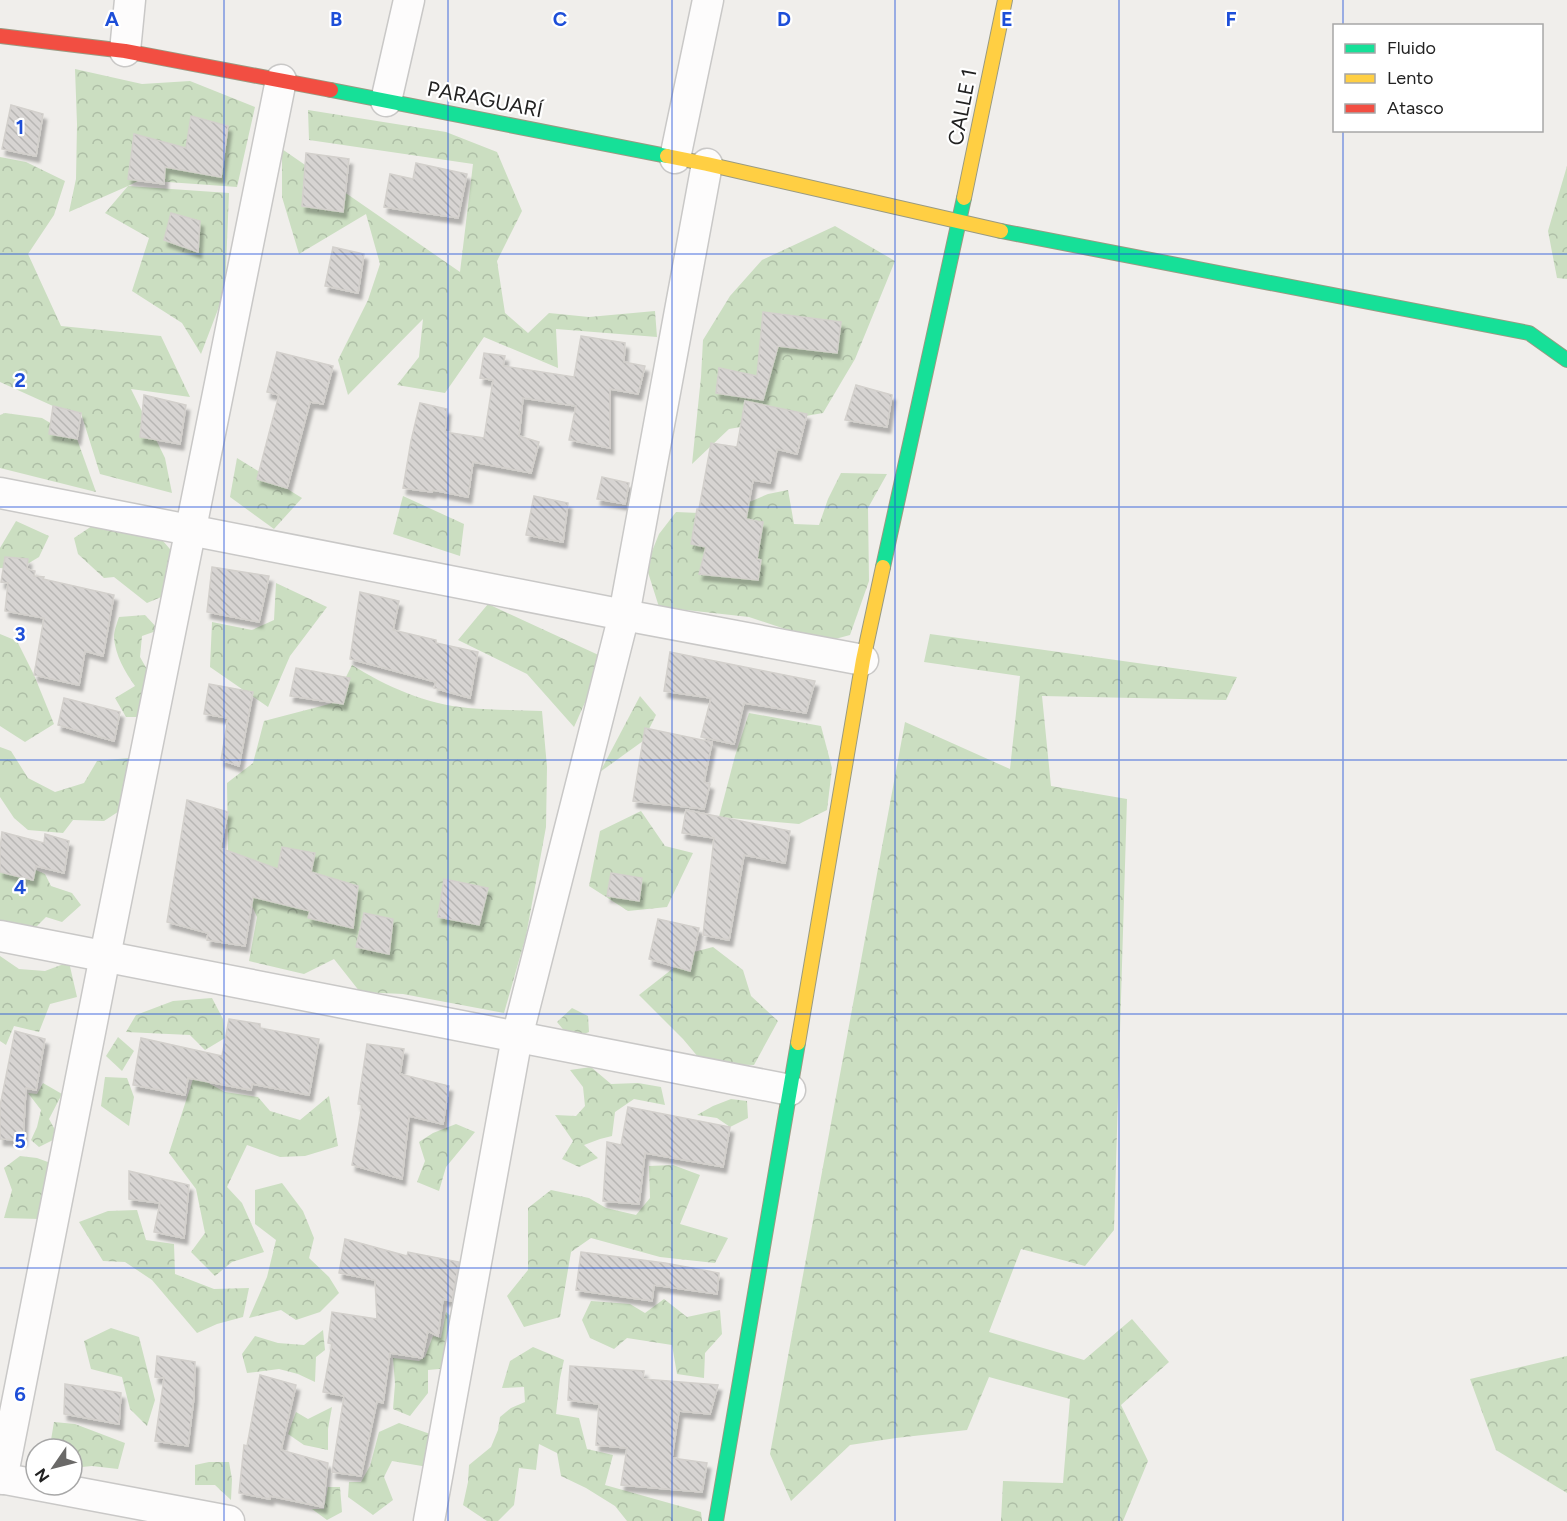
<svg xmlns="http://www.w3.org/2000/svg" width="1567" height="1521" font-family="Figtree,sans-serif">
	<style>
		.forest { fill: url(#forest-crowns) }
		.building { fill: url(#building-back-hatch); stroke: #d3d0cc; stroke-width: 1.5; filter: url(#shadow) }
		.lines { fill: none; stroke-linecap: round; stroke-linejoin: round }
		.street-casing { stroke: #c9c8c7; stroke-width: 33 }
		.fast-casing { stroke: #999a82; stroke-width: 16 }
		.slow-casing { stroke: #999a82; stroke-width: 16 }
		.jam-casing { stroke: #999a82; stroke-width: 16 }
		.street { stroke: #fdfcfc; stroke-width: 30 }
		.fast { stroke: #16e098; stroke-width: 14 }
		.slow { stroke: #ffcf43; stroke-width: 14 }
		.jam { stroke: #f24e42; stroke-width: 14 }
		.grid { fill: none; stroke: #1d4ed8; stroke-width: 1.5; stroke-opacity: 0.55 }
		.labels { text-anchor: middle; dominant-baseline: central; stroke-width: 4.5; stroke-linejoin: round; paint-order: stroke }
		.street-label { font-size: 21px; fill: #222; stroke: #fff }
		.grid-label { font-size: 20px; text-anchor: middle; font-weight: bold; fill: #1d4ed8; stroke: #fff; stroke-width: 4.5; stroke-linejoin: round; paint-order: stroke }
	</style>
	<defs>
		<pattern id="forest-crowns" width="20" height="18" patternUnits="userSpaceOnUse" patternTransform="scale(1.5)"><rect width="20" height="18" fill="#cbdec1"/><path d="M2 6a3 3 0 1 1 6 0M12 15a3 3 0 1 1 6 0" fill="none" stroke="#aebea6"/></pattern>
		<pattern id="building-back-hatch" width="6" height="6" patternUnits="userSpaceOnUse" patternTransform="scale(1.5)"><rect width="6" height="6" fill="#d7d4d2"/><path d="M-1 5l2 2M0 0l6 6M5-1l2 2" fill="none" stroke="#b8b6b4"/></pattern>
		<filter id="shadow"><feDropShadow dx="3.5" dy="6" stdDeviation="1.5" flood-color="#0004"/></filter>
	</defs>
	<rect width="100%" height="100%" fill="#f0eeeb"/>
	<g class="forest">
		<path d="M 75,69 L 142,84 L 190,81 L 255,107 L 237,187 L 140,180 L 128,186 L 229,193 L 225,291 L 201,354 L 182,323 L 132,291 L 149,238 L 105,213 L 128,186 L 69,212 L 76,179 L 77,124 Z"/>
		<path d="M 308,110 L 446,132 L 497,152 L 522,211 L 497,261 L 505,313 L 528,333 L 549,313 L 589,317 L 655,311 L 657,337 L 556,329 L 558,368 L 484,337 L 445,393 L 397,385 L 419,357 L 423,319 L 348,395 L 338,360 L 368,300 L 380,264 L 366,214 L 299,254 L 282,197 L 282,149 L 460,272 L 473,164 L 309,140 Z"/>
		<path d="M 0,157 L 26,162 L 65,181 L 54,215 L 28,254 L 61,326 L 161,336 L 190,397 L 131,389 L 165,458 L 172,493 L 100,474 L 81,413 L 53,406 L 0,382 Z"/>
		<path d="M 1567,166 L 1567,279 L 1557,278 L 1548,231 Z"/>
		<path d="M 835,226 L 895,261 L 855,359 L 823,413 L 729,429 L 692,464 L 701,377 L 703,340 L 730,296 L 762,260 Z"/>
		<path d="M 5,413 L 42,418 L 77,439 L 96,492 L 0,468 L 0,415 Z"/>
		<path d="M 237,458 L 302,498 L 274,529 L 230,497 Z"/>
		<path d="M 841,473 L 887,474 L 868,508 L 869,581 L 850,635 L 824,642 L 749,617 L 659,607 L 646,566 L 659,534 L 676,512 L 722,514 L 768,494 L 788,490 L 794,524 L 819,525 L 828,499 Z"/>
		<path d="M 403,496 L 464,524 L 460,556 L 393,534 Z"/>
		<path d="M 101,520 L 152,528 L 175,555 L 166,595 L 147,603 L 114,577 L 104,578 L 78,554 L 74,538 Z"/>
		<path d="M 16,521 L 49,536 L 39,557 L 19,569 L 0,568 L 0,548 Z"/>
		<path d="M 276,583 L 327,607 L 290,656 L 268,707 L 210,667 L 212,622 L 252,630 L 274,620 Z"/>
		<path d="M 488,604 L 605,658 L 574,727 L 527,674 L 458,640 Z"/>
		<path d="M 145,615 L 159,630 L 142,636 L 140,657 L 152,678 L 139,717 L 126,717 L 115,698 L 135,686 C 125,672 115,655 114,637 C 114,631 117,623 119,617 Z"/>
		<path d="M 0,634 L 17,641 L 34,675 L 54,724 L 25,742 L 0,726 Z"/>
		<path d="M 930,634 L 1237,677 L 1226,700 L 1042,696 L 1051,786 L 1127,799 L 1114,1230 L 1085,1266 L 1021,1249 L 989,1332 L 1084,1360 L 1132,1319 L 1169,1362 L 1121,1405 L 1148,1461 L 1123,1521 L 1001,1521 L 1003,1481 L 1063,1483 L 1070,1399 L 989,1377 L 967,1430 L 896,1438 L 850,1445 L 791,1501 L 770,1454 L 905,722 L 1010,769 L 1020,676 L 924,662 Z"/>
		<path d="M 352,665 C 387,687 426,704 468,708 C 492,710 517,710 542,711 L 547,767 L 546,827 L 526,936 L 504,1013 L 403,994 L 360,992 L 334,959 L 304,974 L 249,961 L 257,917 L 228,851 L 227,783 L 253,763 L 264,721 L 333,703 Z"/>
		<path d="M 640,696 L 656,715 L 643,741 L 600,772 Z"/>
		<path d="M 749,713 L 821,726 L 832,768 L 827,810 L 799,824 L 719,817 L 735,756 Z"/>
		<path d="M 0,747 L 11,751 L 28,778 L 55,792 L 84,783 L 97,761 L 129,758 L 135,776 L 127,806 L 104,821 L 73,820 L 63,833 L 28,830 L 14,818 L 0,797 Z"/>
		<path d="M 641,811 L 665,846 L 693,853 L 667,907 L 628,911 L 589,886 L 600,831 Z"/>
		<path d="M 0,855 L 45,874 L 51,886 L 72,893 L 81,905 L 62,922 L 46,917 L 30,933 L 0,935 Z"/>
		<path d="M 713,947 L 743,970 L 751,996 L 778,1021 L 754,1065 L 704,1064 L 683,1039 L 639,995 L 694,952 Z"/>
		<path d="M 0,956 L 19,969 L 45,971 L 69,962 L 77,997 L 50,1004 L 39,1032 L 14,1026 L 6,1045 L 0,1041 Z"/>
		<path d="M 212,998 L 223,1019 L 225,1038 L 205,1050 L 190,1035 L 126,1032 L 136,1015 L 173,1001 Z"/>
		<path d="M 572,1008 L 588,1016 L 589,1032 L 571,1039 L 557,1022 Z"/>
		<path d="M 118,1037 L 134,1051 L 122,1071 L 106,1056 Z"/>
		<path d="M 591,1067 L 611,1084 L 638,1083 L 661,1087 L 665,1105 L 634,1099 L 615,1112 L 612,1136 L 600,1139 L 584,1145 L 598,1158 L 579,1167 L 562,1159 L 573,1141 L 555,1115 L 576,1116 L 585,1106 L 583,1087 L 570,1070 Z"/>
		<path d="M 195,1073 L 210,1084 L 225,1092 L 258,1097 L 270,1111 L 300,1120 L 329,1096 L 338,1146 L 305,1156 L 280,1157 L 247,1145 L 227,1187 L 242,1203 L 264,1252 L 232,1262 L 215,1276 L 191,1252 L 205,1233 L 196,1189 L 169,1153 Z"/>
		<path d="M 105,1077 L 127,1078 L 134,1097 L 129,1126 L 101,1106 Z"/>
		<path d="M 43,1083 L 62,1094 L 49,1119 L 59,1137 L 39,1147 L 31,1140 L 37,1127 L 41,1110 L 28,1093 L 37,1094 Z"/>
		<path d="M 731,1099 L 747,1101 L 748,1118 L 730,1127 L 717,1118 L 697,1115 L 713,1106 Z"/>
		<path d="M 456,1124 L 475,1132 L 446,1167 L 439,1191 L 417,1182 L 425,1161 L 419,1142 L 433,1133 Z"/>
		<path d="M 20,1156 L 37,1158 L 56,1165 L 39,1219 L 4,1218 L 12,1190 L 4,1168 Z"/>
		<path d="M 673,1165 L 700,1175 L 680,1224 L 728,1238 L 715,1263 L 660,1257 L 591,1238 L 571,1252 L 560,1317 L 524,1327 L 507,1296 L 528,1270 L 528,1208 L 551,1190 L 589,1198 L 606,1208 L 636,1215 L 650,1198 L 649,1166 Z"/>
		<path d="M 282,1183 L 303,1211 L 314,1238 L 309,1258 L 329,1277 L 339,1293 L 320,1312 L 296,1320 L 281,1310 L 249,1318 L 267,1277 L 276,1240 L 255,1224 L 255,1190 Z"/>
		<path d="M 137,1210 L 146,1240 L 174,1244 L 175,1274 L 214,1289 L 249,1288 L 243,1317 L 217,1324 L 197,1333 L 152,1280 L 125,1262 L 103,1261 L 79,1222 L 108,1211 Z"/>
		<path d="M 664,1299 L 687,1317 L 720,1310 L 722,1334 L 705,1353 L 704,1378 L 677,1374 L 672,1345 L 627,1338 L 614,1349 L 590,1338 L 582,1320 L 591,1301 L 630,1304 L 645,1313 Z"/>
		<path d="M 446,1312 L 459,1324 L 450,1368 L 428,1370 L 428,1393 L 410,1416 L 393,1409 L 395,1384 L 393,1358 L 419,1361 L 425,1357 L 433,1336 L 441,1338 Z"/>
		<path d="M 111,1328 L 139,1337 L 155,1400 L 147,1426 L 130,1409 L 122,1377 L 91,1369 L 84,1341 Z"/>
		<path d="M 323,1330 L 325,1350 L 316,1357 L 315,1382 L 298,1374 L 279,1369 L 247,1373 L 242,1354 L 255,1336 L 278,1343 L 304,1345 Z"/>
		<path d="M 533,1347 L 564,1360 L 560,1378 L 556,1414 L 579,1418 L 587,1449 L 613,1455 L 605,1485 L 701,1512 L 702,1521 L 627,1521 L 615,1506 L 586,1488 L 561,1476 L 557,1453 L 539,1444 L 536,1470 L 519,1468 L 514,1505 L 498,1521 L 487,1521 L 463,1505 L 468,1482 L 469,1465 L 491,1447 L 498,1430 L 500,1417 L 511,1408 L 525,1402 L 524,1387 L 502,1388 L 510,1361 Z"/>
		<path d="M 1567,1356 L 1567,1493 L 1496,1450 L 1470,1379 Z"/>
		<path d="M 332,1407 L 328,1429 L 328,1450 L 304,1445 L 288,1434 L 296,1412 L 308,1419 Z"/>
		<path d="M 54,1422 L 75,1424 L 125,1443 L 118,1469 L 92,1466 L 72,1468 L 72,1449 L 48,1449 L 51,1440 Z"/>
		<path d="M 399,1423 L 433,1435 L 428,1467 L 392,1461 L 384,1477 L 393,1500 L 373,1515 L 348,1497 L 349,1482 L 361,1482 L 370,1466 L 379,1432 Z"/>
		<path d="M 209,1462 L 229,1462 L 232,1479 L 231,1500 L 215,1485 L 195,1485 L 195,1465 Z"/>
		<path d="M 328,1487 L 340,1487 L 342,1512 L 327,1520 L 312,1509 L 324,1509 Z"/>
	</g>
	<g class="building">
		<path d="M 11,105 L 43,114 L 36,156 L 2,149 Z"/>
		<path d="M 191,116 L 228,126 L 221,177 L 165,167 L 164,184 L 128,179 L 134,134 L 186,148 Z"/>
		<path d="M 306,153 L 349,159 L 343,212 L 302,206 Z"/>
		<path d="M 416,163 L 467,174 L 458,218 L 384,207 L 390,174 L 413,179 Z"/>
		<path d="M 171,213 L 200,221 L 198,252 L 164,240 Z"/>
		<path d="M 333,247 L 364,254 L 358,293 L 325,286 Z"/>
		<path d="M 763,312 L 841,322 L 837,353 L 778,346 L 763,400 L 716,393 L 719,368 L 757,376 Z"/>
		<path d="M 581,336 L 625,343 L 624,362 L 645,366 L 638,394 L 610,389 L 610,448 L 569,440 L 576,406 L 523,398 L 519,436 L 539,442 L 531,473 L 473,462 L 468,497 L 433,490 L 432,492 L 403,488 L 411,441 L 420,403 L 447,409 L 445,432 L 484,438 L 493,380 L 480,378 L 484,353 L 505,356 L 503,366 L 574,377 Z"/>
		<path d="M 277,352 L 333,366 L 323,404 L 310,402 L 287,488 L 257,479 L 279,395 L 267,392 Z"/>
		<path d="M 856,385 L 892,395 L 887,427 L 845,420 Z"/>
		<path d="M 144,395 L 186,405 L 180,444 L 140,437 Z"/>
		<path d="M 745,401 L 807,414 L 797,454 L 777,449 L 770,483 L 753,480 L 746,519 L 763,522 L 757,559 L 761,560 L 758,580 L 699,574 L 706,547 L 691,544 L 697,509 L 699,509 L 711,443 L 737,447 Z"/>
		<path d="M 53,406 L 81,413 L 77,439 L 49,434 Z"/>
		<path d="M 602,477 L 629,483 L 625,504 L 597,499 Z"/>
		<path d="M 534,496 L 568,503 L 563,542 L 526,535 Z"/>
		<path d="M 5,557 L 28,559 L 27,569 L 35,571 L 34,576 L 44,577 L 43,579 L 114,595 L 103,656 L 85,651 L 79,685 L 34,675 L 44,618 L 5,611 L 8,583 L 1,582 Z"/>
		<path d="M 212,567 L 269,576 L 259,622 L 207,612 Z"/>
		<path d="M 360,592 L 399,601 L 393,630 L 436,640 L 436,643 L 478,652 L 470,698 L 434,688 L 436,682 L 350,659 Z"/>
		<path d="M 670,652 L 815,681 L 806,713 L 744,703 L 734,744 L 701,737 L 711,698 L 664,691 Z"/>
		<path d="M 296,668 L 350,678 L 343,704 L 290,696 Z"/>
		<path d="M 209,684 L 253,692 L 239,766 L 221,760 L 228,718 L 204,714 Z"/>
		<path d="M 64,698 L 120,712 L 114,741 L 58,725 Z"/>
		<path d="M 645,728 L 712,742 L 704,782 L 710,784 L 704,809 L 633,801 Z"/>
		<path d="M 187,800 L 228,812 L 220,848 L 278,869 L 282,847 L 315,853 L 311,872 L 358,886 L 353,928 L 308,918 L 310,911 L 253,897 L 245,946 L 207,940 L 208,933 L 167,922 Z"/>
		<path d="M 686,810 L 790,831 L 785,863 L 744,855 L 729,940 L 703,935 L 714,838 L 682,833 Z"/>
		<path d="M 2,832 L 44,843 L 45,834 L 69,841 L 64,873 L 36,866 L 33,880 L 0,872 L 0,850 Z"/>
		<path d="M 611,873 L 642,878 L 639,901 L 607,896 Z"/>
		<path d="M 444,879 L 488,888 L 479,925 L 438,917 Z"/>
		<path d="M 364,913 L 393,919 L 389,954 L 356,947 Z"/>
		<path d="M 658,919 L 699,928 L 690,971 L 649,959 Z"/>
		<path d="M 229,1019 L 260,1024 L 260,1028 L 319,1039 L 309,1095 L 252,1084 L 251,1090 L 188,1078 L 185,1095 L 133,1085 L 141,1038 L 222,1056 Z"/>
		<path d="M 15,1031 L 45,1039 L 36,1090 L 26,1088 L 23,1140 L 0,1139 L 0,1106 Z"/>
		<path d="M 367,1044 L 404,1049 L 400,1074 L 449,1086 L 443,1124 L 409,1116 L 402,1179 L 352,1165 L 362,1105 L 358,1104 Z"/>
		<path d="M 628,1107 L 730,1127 L 723,1167 L 645,1153 L 639,1204 L 603,1201 L 607,1142 L 621,1145 Z"/>
		<path d="M 129,1171 L 189,1185 L 184,1238 L 154,1232 L 160,1203 L 129,1199 Z"/>
		<path d="M 345,1239 L 407,1256 L 408,1252 L 459,1262 L 452,1301 L 443,1299 L 438,1336 L 428,1331 L 422,1358 L 390,1353 L 383,1403 L 377,1401 L 361,1476 L 332,1472 L 344,1396 L 323,1392 L 332,1344 L 328,1343 L 332,1312 L 377,1319 L 375,1280 L 339,1273 Z"/>
		<path d="M 581,1252 L 665,1263 L 719,1273 L 717,1294 L 654,1285 L 652,1301 L 576,1290 Z"/>
		<path d="M 157,1356 L 195,1362 L 194,1397 L 188,1446 L 155,1441 L 164,1378 L 155,1377 Z"/>
		<path d="M 570,1366 L 644,1371 L 643,1379 L 718,1385 L 710,1414 L 679,1411 L 672,1458 L 707,1463 L 702,1492 L 621,1485 L 627,1448 L 596,1445 L 599,1404 L 568,1400 Z"/>
		<path d="M 260,1375 L 296,1385 L 281,1450 L 328,1463 L 323,1507 L 270,1496 L 270,1499 L 239,1493 L 244,1445 L 247,1446 Z"/>
		<path d="M 65,1384 L 121,1393 L 119,1424 L 64,1414 Z"/>
	</g>
	<g class="lines">
		<g class="street-casing">
			<g id="street">
				<path d="M 125,51 L 130,0"/>
				<path d="M 386,101 L 409,0"/>
				<path d="M 675,158 L 708,0"/>
				<path d="M 0,493 L 624,615 L 863,660"/>
				<path d="M 0,936 L 790,1090"/>
				<path d="M 0,1478 L 229,1521"/>
				<path d="M 2,1479 L 105,956 L 281,80"/>
				<path d="M 429,1521 L 517,1037 L 624,615 L 707,164"/>
			</g>
		</g>
		<g class="fast-casing">
			<g id="fast">
				<path d="M 331,90 L 667,156"/>
				<path d="M 1001,231 L 1529,333 L 1567,360"/>
				<path d="M 883,567 L 964,198"/>
				<path d="M 716,1521 L 798,1043"/>
			</g>
		</g>
		<g class="slow-casing">
			<g id="slow">
				<path d="M 667,156 L 707,164 L 1001,231"/>
				<path d="M 964,198 L 1005,0"/>
				<path d="M 798,1043 L 863,660 L 883,567"/>
			</g>
		</g>
		<g class="jam-casing">
			<path id="jam" d="M 0,36 L 125,51 L 331,90"/>
		</g>
		<use href="#street" class="street"/>
		<use href="#fast" class="fast"/>
		<use href="#slow" class="slow"/>
		<use href="#jam" class="jam"/>
	</g>
	<path class="grid" d="M 224,0 L 224,1521M 448,0 L 448,1521M 672,0 L 672,1521M 895,0 L 895,1521M 1119,0 L 1119,1521M 1343,0 L 1343,26M 1343,130 L 1343,1521M 0,254 L 1567,254M 0,507 L 1567,507M 0,760 L 1567,760M 0,1014 L 1567,1014M 0,1268 L 1567,1268"/>
	<g class="labels">
		<g class="street-label">
			<text transform="translate(485 99) rotate(11)">PARAGUARÍ</text>
			<text transform="translate(962 107) rotate(-79)">CALLE 1</text>
		</g>
	</g>
	<g class="grid-label">
		<text x="112" y="26">A</text>
		<text x="336" y="26">B</text>
		<text x="560" y="26">C</text>
		<text x="784" y="26">D</text>
		<text x="1007" y="26">E</text>
		<text x="1231" y="26">F</text>
		<text x="20" y="134">1</text>
		<text x="20" y="387">2</text>
		<text x="20" y="641">3</text>
		<text x="20" y="894">4</text>
		<text x="20" y="1148">5</text>
		<text x="20" y="1401">6</text>
	</g>
	<rect x="1333" y="24" width="210" height="108" fill="#ffffff" stroke="#a7a7a7" stroke-width="1.5"/>
	<rect x="1345" y="44" width="30" height="9" fill="#16e098" stroke="#a7a7a7" stroke-width="1.5"/>
	<text x="1387" y="54" font-size="18" fill="#222222">Fluido</text>
	<rect x="1345" y="74" width="30" height="9" fill="#ffcf43" stroke="#a7a7a7" stroke-width="1.5"/>
	<text x="1387" y="84" font-size="18" fill="#222222">Lento</text>
	<rect x="1345" y="104" width="30" height="9" fill="#f24e42" stroke="#a7a7a7" stroke-width="1.5"/>
	<text x="1387" y="114" font-size="18" fill="#222222">Atasco</text>
	<g transform="translate(54 1467) rotate(235)"><circle r="28" fill="#ffffff" stroke="#a7a7a7" stroke-width="1.5"/>
	<path d="M0-4.5L10 22L0 15L-10 22Z" fill="#6a6968"/>
	<text y="-9" font-size="16" font-weight="bold" text-anchor="middle" fill="#222222">N</text>
	</g>
</svg>
